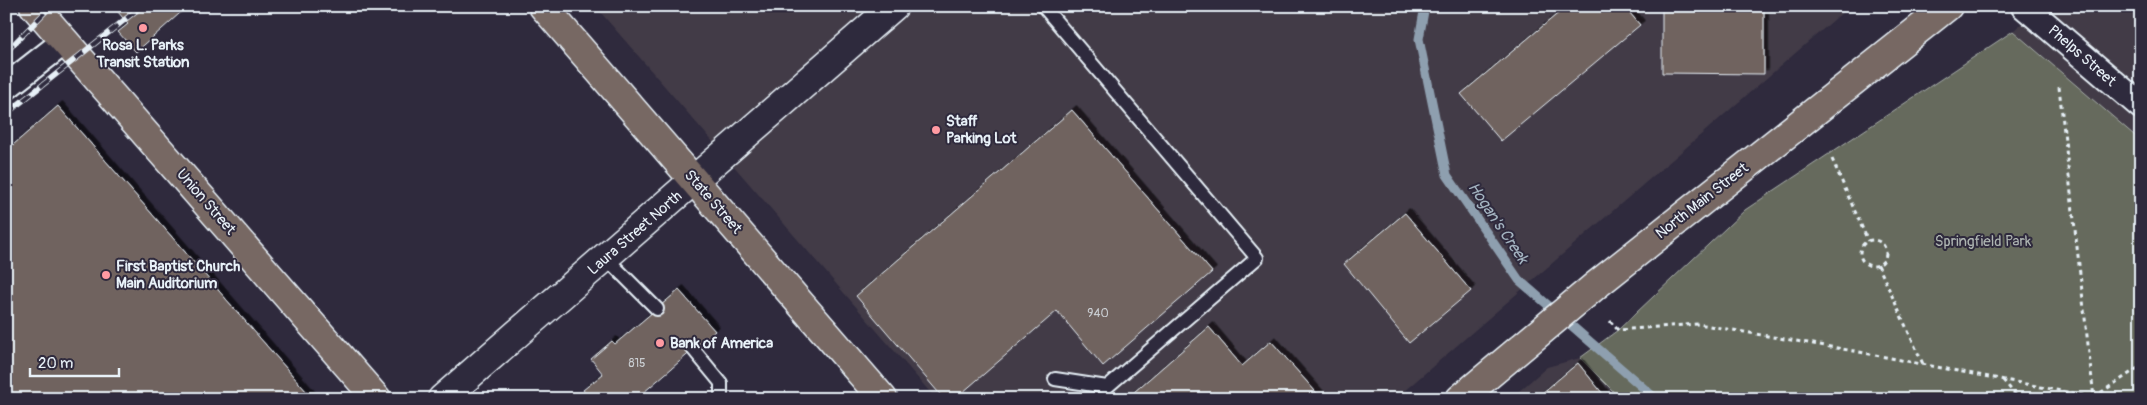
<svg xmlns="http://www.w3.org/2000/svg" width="2147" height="405" font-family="Pangolin,sans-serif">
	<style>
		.built { fill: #423b47 }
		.green { fill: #666b5d; stroke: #a7aeaa }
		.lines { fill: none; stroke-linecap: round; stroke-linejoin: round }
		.stream { stroke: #8e9faf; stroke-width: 9 }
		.building { fill: #70635f; stroke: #e8f1f8; filter: url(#shadow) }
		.service-casing { stroke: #e8f1f8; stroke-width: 16 }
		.minor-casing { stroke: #e8f1f8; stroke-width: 29 }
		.tertiary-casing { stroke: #e8f1f8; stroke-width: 31 }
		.primary-casing { stroke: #e8f1f8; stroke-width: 31 }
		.path { stroke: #e8f1f8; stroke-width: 3; stroke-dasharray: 4 4; stroke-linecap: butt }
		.service { stroke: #2f2a3d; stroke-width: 12 }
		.minor { stroke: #2f2a3d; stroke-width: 25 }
		.tertiary { stroke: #2f2a3d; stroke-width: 28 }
		.primary { stroke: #776864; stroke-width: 28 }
		.rail-casing { stroke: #e8f1f8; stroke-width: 5.5 }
		.rail { stroke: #2f2a3d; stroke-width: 4; stroke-dasharray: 11; stroke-linecap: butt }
		.poi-dot { fill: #ff9aa2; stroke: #2f2a3d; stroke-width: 2 }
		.labels { text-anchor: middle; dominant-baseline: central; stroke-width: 4; stroke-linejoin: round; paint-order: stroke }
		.number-label { font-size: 12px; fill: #caced2 }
		.poi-label { font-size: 15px; font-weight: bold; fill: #e8f1f8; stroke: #2f2a3d; text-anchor: start }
		.street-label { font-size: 15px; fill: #e8f1f8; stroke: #2f2a3d }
		.park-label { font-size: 15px; fill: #aeb5b2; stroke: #2f2a3d }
		.water-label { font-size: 16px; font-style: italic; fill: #a4b4c1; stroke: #2f2a3d }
	</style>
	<defs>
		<filter id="shadow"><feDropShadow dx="4.5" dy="-4.5" stdDeviation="0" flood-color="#0009"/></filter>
	</defs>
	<rect width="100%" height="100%" fill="#2f2a3d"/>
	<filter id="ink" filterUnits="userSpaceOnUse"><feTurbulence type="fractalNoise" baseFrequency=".02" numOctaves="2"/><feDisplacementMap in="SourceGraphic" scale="10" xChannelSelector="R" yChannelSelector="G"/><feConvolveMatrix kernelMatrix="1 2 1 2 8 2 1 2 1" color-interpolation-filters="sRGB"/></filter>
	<g filter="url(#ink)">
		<g class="built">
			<path d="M 595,6 L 1850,6 L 1395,399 L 936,399 Z"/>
			<path d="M 2041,6 L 2141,6 L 2141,141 L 2013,31 Z"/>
			<path d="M 1580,358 L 1621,399 L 1510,399 L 1547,367 Z"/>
		</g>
		<path class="green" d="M 2013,31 L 2141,141 L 2141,399 L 1621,399 L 1580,358 L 1618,330 L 1745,210 Z"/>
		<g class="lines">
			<path class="stream" d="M 1425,6 L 1419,39 L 1447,175 L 1519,280 L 1656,399"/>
		</g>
		<g class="building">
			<path d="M 113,6 L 188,6 L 136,52 L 118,32 L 128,24 Z"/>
			<path d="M 1567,6 L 1624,6 L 1640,25 L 1501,141 L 1461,94 Z"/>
			<path d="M 1662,6 L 1764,6 L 1764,74 L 1662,73 Z"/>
			<path d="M 58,106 L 313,399 L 6,399 L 6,151 Z"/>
			<path d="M 1072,110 L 1212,272 L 1103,366 L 1057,311 L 955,399 L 944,399 L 856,296 Z"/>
			<path d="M 1405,213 L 1471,291 L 1409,343 L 1344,264 Z"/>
			<path d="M 679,290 L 715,331 L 636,399 L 590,399 L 583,390 L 603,374 L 591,359 L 612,341 L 615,344 Z"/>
			<path d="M 1209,327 L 1242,366 L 1271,341 L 1322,399 L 1126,399 Z"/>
			<path d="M 1578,363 L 1607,399 L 1535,399 Z"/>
		</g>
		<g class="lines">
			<g class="service-casing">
				<g id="service">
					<path d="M 1043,6 L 1257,258 L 1107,387 L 1055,379"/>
					<path d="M 606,258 L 657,309"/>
					<path d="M 693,349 L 721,383 L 721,399"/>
				</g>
			</g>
			<g class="minor-casing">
				<g id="minor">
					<path d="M 2024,6 L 2141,106"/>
					<path d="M 6,87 L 65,41"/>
				</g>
			</g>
			<g class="tertiary-casing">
				<path id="tertiary" d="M 442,399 L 894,6"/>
			</g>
			<g class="primary-casing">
				<g id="primary">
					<path d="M 34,6 L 377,399"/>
					<path d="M 543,6 L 883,399"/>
					<path d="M 1460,399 L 1595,286 L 1948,6"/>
				</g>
			</g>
			<g class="path">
				<path d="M 2059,87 L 2094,398"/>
				<path d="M 1832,159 L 1868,241"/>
				<circle cx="1873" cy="253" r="13"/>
				<path d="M 1878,265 L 1923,364"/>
				<path d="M 1610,321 L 1618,330 L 1698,324 L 1854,351 L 2103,399"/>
				<path d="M 2003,380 L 2019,399"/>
				<path d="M 2094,397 L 2141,366"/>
			</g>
			<use href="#service" class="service"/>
			<use href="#minor" class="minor"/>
			<use href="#tertiary" class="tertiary"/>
			<use href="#primary" class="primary"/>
			<g class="rail-casing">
				<g id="rail">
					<path d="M 6,52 L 51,6"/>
					<path d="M 6,114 L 142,6"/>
				</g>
			</g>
			<use href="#rail" class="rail"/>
		</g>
	</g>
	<g class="poi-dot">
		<circle cx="143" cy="28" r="5"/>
		<circle cx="936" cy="130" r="5"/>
		<circle cx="106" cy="275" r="5"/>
		<circle cx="660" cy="343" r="5"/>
	</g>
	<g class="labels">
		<g class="number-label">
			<text x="1098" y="313">940</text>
			<text x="637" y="363">815</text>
		</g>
		<g class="poi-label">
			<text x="143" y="45" text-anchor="middle">Rosa L. Parks<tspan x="143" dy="17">Transit Station</tspan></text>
			<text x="946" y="121">Staff<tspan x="946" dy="17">Parking Lot</tspan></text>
			<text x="116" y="266">First Baptist Church<tspan x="116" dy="17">Main Auditorium</tspan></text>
			<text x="670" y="343">Bank of America</text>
		</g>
		<g class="street-label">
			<text transform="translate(2082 56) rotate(41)">Phelps Street</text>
			<text transform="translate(1702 201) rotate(-38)">North Main Street</text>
			<text transform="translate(206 202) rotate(49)">Union Street</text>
			<text transform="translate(713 202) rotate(49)">State Street</text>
			<text transform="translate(635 233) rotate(-41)">Laura Street North</text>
		</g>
		<g class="park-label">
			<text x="1983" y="241">Springfield Park</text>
		</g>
		<g class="water-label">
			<text transform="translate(1498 223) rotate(56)">Hogan's Creek</text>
		</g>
	</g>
	<rect width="2147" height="405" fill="none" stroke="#2f2a3d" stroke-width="25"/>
	<rect x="12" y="12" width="2122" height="380" fill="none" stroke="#e8f1f8" stroke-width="2" filter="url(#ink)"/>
	<path d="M30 368v8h89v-8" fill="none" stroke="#e8f1f8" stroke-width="2.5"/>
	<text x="38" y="368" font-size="15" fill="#e8f1f8" stroke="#2f2a3d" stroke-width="4" paint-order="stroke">20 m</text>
</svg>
